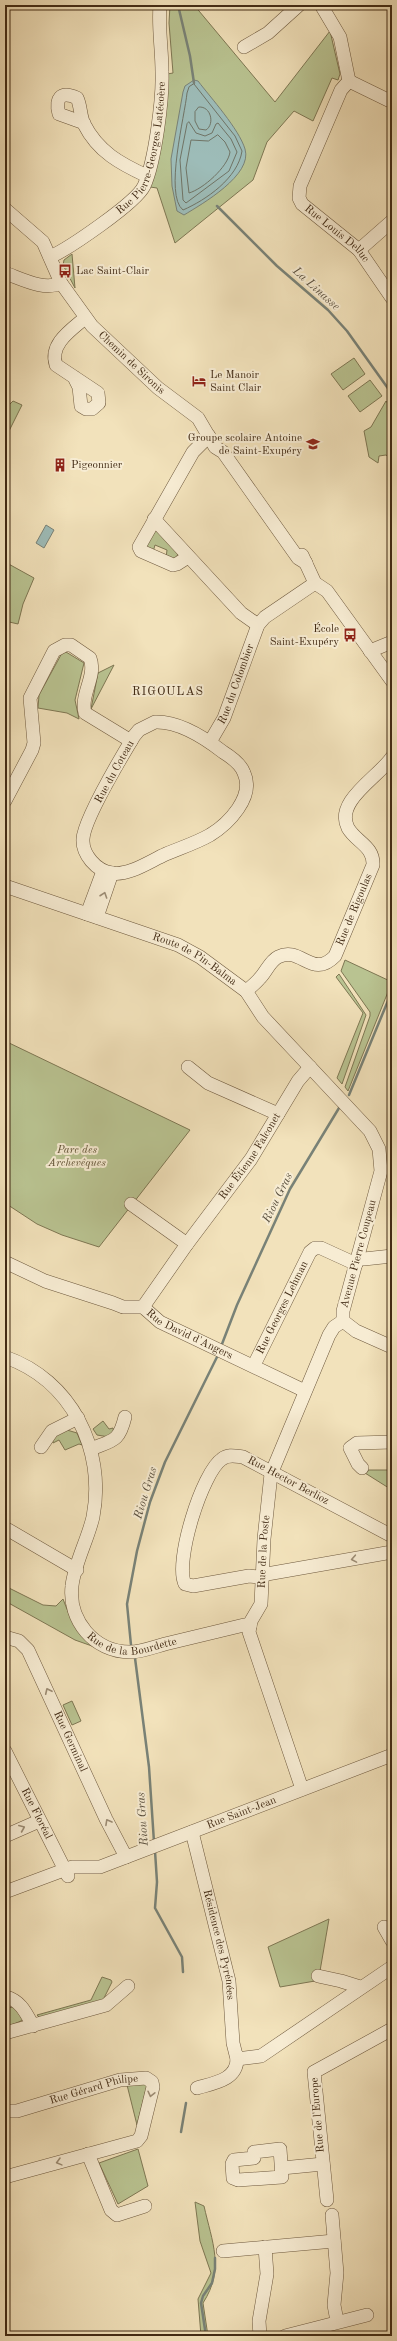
<svg xmlns="http://www.w3.org/2000/svg" width="397" height="2341" font-family="'Old Standard TT',serif">
	<style>
		.green { fill: #b9c391; stroke: #7e7753 }
		.water { fill: #9dbcb8; stroke: #798277 }
		.lines { fill: none; stroke-linecap: round; stroke-linejoin: round }
		.shore { stroke: #707466; stroke-width: 1 }
		.stream { stroke: #798277; stroke-width: 2.5 }
		.minor-casing { stroke: #6e593e; stroke-width: 14 }
		.minor { stroke: #f7ecd3; stroke-width: 13 }
		.oneway { stroke: #9c8c74 }
		.labels { text-anchor: middle; dominant-baseline: central; stroke-width: 4; stroke-linejoin: round; paint-order: stroke }
		.street-label { font-size: 11px; fill: #422b15; stroke: #f7ecd3 }
		.poi-label { font-size: 11px; fill: #422b15; stroke: #f7ecd3; text-anchor: start }
		.park-label { font-size: 11px; font-style: italic; fill: #605134; stroke: #f7ecd3 }
		.water-label { font-size: 12px; font-style: italic; fill: #594f3e; stroke: #f7ecd3 }
		.neighbourhood-label { font-size: 12px; letter-spacing: 1px; fill: #422b15; stroke: #f7ecd3 }
	</style>
	<rect width="100%" height="100%" fill="#f2e2bb"/>
	<filter id="stains"><feTurbulence type="fractalNoise" baseFrequency=".005" numOctaves="4"/><feColorMatrix values="0 0 0 0 .2 0 0 0 0 .09 0 0 0 0 .02 0 0 0 .5 -.17"/></filter>
	<radialGradient id="worn" r=".72"><stop offset=".6" stop-color="#630" stop-opacity="0"/><stop offset="1" stop-color="#630" stop-opacity=".3"/></radialGradient>
	<g class="green">
		<path d="M 170,5 L 194,5 L 275,102 L 330,31 L 340,74 L 338,80 L 332,78 L 313,121 L 294,111 L 267,142 L 253,180 L 175,243 L 157,188 L 150,187 L 167,74 L 173,73 L 169,23 Z"/>
		<path d="M 72,254 L 75,288 L 63,265 L 64,260 Z"/>
		<path d="M 354,358 L 365,374 L 343,390 L 331,374 Z"/>
		<path d="M 370,380 L 382,396 L 360,412 L 348,396 Z"/>
		<path d="M 13,401 L 22,405 L 5,439 L 8,414 L 7,407 Z"/>
		<path d="M 386,401 L 392,409 L 392,460 L 386,455 L 379,456 L 378,463 L 369,457 L 364,431 L 371,427 Z"/>
		<path d="M 152,531 L 158,531 L 178,553 L 176,559 L 166,558 L 167,550 L 155,545 L 153,552 L 146,549 Z"/>
		<path d="M 5,562 L 34,578 L 23,604 L 18,624 L 5,621 Z"/>
		<path d="M 66,652 L 84,663 L 75,700 L 79,719 L 67,713 L 38,708 L 39,695 L 62,653 Z"/>
		<path d="M 114,665 L 91,709 L 98,673 Z"/>
		<path d="M 345,960 L 392,982 L 348,1091 L 345,1087 L 370,1016 L 370,1012 L 341,971 Z"/>
		<path d="M 339,974 L 366,1015 L 342,1084 L 337,1078 L 363,1013 L 336,977 Z"/>
		<path d="M 5,1041 L 190,1130 L 99,1247 L 62,1235 L 37,1224 L 5,1203 Z"/>
		<path d="M 103,1421 L 109,1429 L 113,1428 L 114,1434 L 109,1437 L 97,1435 L 93,1429 Z"/>
		<path d="M 67,1430 L 77,1433 L 82,1445 L 79,1444 L 65,1450 L 59,1440 L 53,1443 L 53,1437 Z"/>
		<path d="M 367,1470 L 392,1470 L 392,1490 L 365,1473 Z"/>
		<path d="M 5,1586 L 43,1605 L 56,1606 L 63,1599 C 70,1618 77,1632 92,1646 L 75,1640 L 5,1601 Z"/>
		<path d="M 72,1701 L 81,1721 L 72,1725 L 63,1705 Z"/>
		<path d="M 329,1919 L 320,1971 L 315,1981 L 280,1987 L 268,1947 Z"/>
		<path d="M 102,1977 L 111,1980 L 112,1982 L 103,2000 L 40,2018 L 37,2015 L 91,2000 Z"/>
		<path d="M 14,2007 L 23,2020 L 5,2028 L 5,2008 Z"/>
		<path d="M 142,2083 L 147,2086 L 137,2125 L 127,2085 Z"/>
		<path d="M 138,2149 L 148,2186 L 118,2204 L 99,2163 Z"/>
		<path d="M 195,2202 L 204,2206 C 212,2242 225,2269 203,2303 L 208,2336 L 201,2336 L 198,2299 L 211,2273 L 200,2241 Z"/>
	</g>
	<g class="water">
		<path d="M 194,80 L 198,81 C 211,98 239,129 245,149 C 253,175 202,204 184,215 L 177,211 L 172,186 L 171,159 L 183,92 L 185,86 Z"/>
		<path d="M 46,525 L 54,530 L 44,548 L 36,543 Z"/>
	</g>
	<g class="lines">
		<g class="shore">
			<path d="M 194,84 L 235,136 L 242,151 C 238,178 206,200 183,210 C 164,195 185,115 187,93 L 189,87 Z"/>
			<path d="M 199,107 C 211,106 215,124 206,130 L 199,129 L 195,121 L 195,112 Z"/>
			<path d="M 189,122 L 196,133 L 205,136 L 212,133 L 216,124 L 218,123 L 231,139 L 237,152 L 229,171 L 186,203 L 183,200 L 180,160 L 187,124 Z"/>
			<path d="M 218,135 L 225,142 L 230,152 C 228,167 203,189 189,193 L 186,168 L 191,140 L 208,141 Z"/>
		</g>
		<g class="stream">
			<path d="M 178,5 L 190,56 L 194,83"/>
			<path d="M 217,206 L 277,266 L 328,310 L 347,331 L 392,394"/>
			<path d="M 349,1095 L 392,991"/>
			<path d="M 222,1344 L 237,1305 L 290,1189 L 339,1108"/>
			<path d="M 131,1645 L 127,1604 L 137,1551 L 150,1502 L 165,1462 L 217,1357"/>
			<path d="M 135,1658 L 149,1767 L 154,1842"/>
			<path d="M 155,1851 L 157,1882 L 155,1908 L 182,1957 L 183,1972"/>
			<path d="M 181,2132 L 186,2103"/>
			<path d="M 206,2336 L 201,2303 L 203,2296 L 212,2283 L 215,2269 L 215,2258"/>
		</g>
		<g class="minor-casing">
			<g id="minor">
				<path d="M 321,5 L 340,37 L 349,81"/>
				<path d="M 244,47 L 268,33 L 299,5"/>
				<path id="s1" d="M 349,81 L 341,90 L 300,186 L 299,198 L 302,204 L 359,250 L 392,298"/>
				<path d="M 349,81 L 392,102"/>
				<path d="M 84,123 L 59,114 C 55,99 60,90 77,98 C 81,106 80,116 84,124 C 98,152 121,164 147,176"/>
				<path id="s2" d="M 5,209 L 43,242 L 61,283 L 92,326 L 158,388 L 198,418 L 215,447 L 223,452 L 298,558 L 306,563"/>
				<path d="M 359,250 L 392,221"/>
				<path id="s3" d="M 50,257 C 68,249 136,203 144,186 C 155,162 163,99 162,72 C 162,49 158,27 160,5"/>
				<path d="M 5,273 C 22,279 44,291 61,283"/>
				<path d="M 74,377 L 79,387 L 81,406 L 86,409 L 92,409 L 99,403 L 98,393 L 56,365 C 49,344 71,330 85,318"/>
				<path d="M 154,519 L 241,613 L 258,625"/>
				<path d="M 302,555 L 315,583 L 327,591 L 392,681"/>
				<path d="M 188,557 L 177,564 L 173,565 L 141,551 L 139,547 L 193,452 L 209,436"/>
				<path d="M 370,651 L 392,642"/>
				<path d="M 155,722 C 179,721 205,738 223,752 C 231,757 241,764 244,773 C 255,797 228,824 210,835 C 196,843 180,848 166,854 C 150,861 129,876 112,873 C 96,871 82,854 83,839 C 84,819 122,756 134,736 L 139,730 Z"/>
				<path id="s4" d="M 210,742 L 224,718 L 258,625 L 265,617 L 315,583"/>
				<path d="M 5,801 L 32,750 L 34,743 L 30,698 L 54,651 L 65,645 L 71,645 L 90,658 C 97,676 80,694 85,713 L 131,741"/>
				<path id="s5" d="M 5,886 L 178,945 L 200,957 L 246,991 L 263,1017 L 370,1131 L 379,1149 L 381,1171 L 343,1311 L 343,1321 L 356,1331 L 392,1347"/>
				<path d="M 87,914 L 103,871"/>
				<path d="M 97,917 L 112,873"/>
				<path id="s6" d="M 246,991 C 251,987 256,983 260,978 C 266,972 270,961 278,957 C 301,945 312,980 335,956 L 373,865 C 374,846 356,842 348,828 C 334,801 379,777 392,757"/>
				<path d="M 188,1067 L 208,1083 L 278,1114"/>
				<path d="M 131,1204 L 187,1244"/>
				<path d="M 358,1258 L 364,1259 L 392,1256"/>
				<path id="s7" d="M 5,1262 L 45,1281 L 113,1303 L 123,1307 L 143,1307 L 160,1322 L 305,1391"/>
				<path id="s8" d="M 143,1307 L 187,1244 L 251,1159 L 298,1081 L 310,1067"/>
				<path id="s9" d="M 5,1357 C 71,1380 106,1449 93,1517 C 88,1539 74,1565 72,1586 C 68,1620 94,1652 130,1652 C 141,1652 154,1647 165,1644 C 191,1638 218,1631 244,1625 L 250,1626"/>
				<path id="s10" d="M 254,1365 L 310,1252 L 315,1248 L 321,1248 L 356,1264"/>
				<path d="M 41,1447 L 52,1431 L 78,1418"/>
				<path d="M 91,1449 C 113,1440 119,1442 125,1417"/>
				<path d="M 362,1468 L 358,1464 L 350,1448 L 357,1443 L 392,1442"/>
				<path d="M 5,1528 L 77,1570"/>
				<path d="M 392,1536 L 243,1457 C 235,1456 228,1454 222,1459 C 202,1472 174,1563 185,1584 L 193,1586 L 249,1576 L 259,1577 L 267,1574 L 392,1552"/>
				<path id="s11" d="M 5,1637 L 19,1641 L 28,1650 L 106,1819 L 126,1857"/>
				<path id="s12" d="M 5,1751 L 68,1876"/>
				<path id="s13" d="M 302,1789 L 249,1632 L 251,1621 L 261,1604 L 264,1539 L 271,1474 L 329,1335 L 334,1327 L 343,1321"/>
				<path id="s14" d="M 192,1832 L 229,1981 L 233,2043 L 237,2059 L 261,2056 L 392,1967"/>
				<path d="M 5,1836 L 39,1821"/>
				<path id="s15" d="M 5,1892 L 72,1867 L 100,1867 L 392,1755"/>
				<path d="M 384,1927 L 392,1941"/>
				<path d="M 318,1976 L 341,1981 L 360,1987"/>
				<path d="M 6,1997 C 21,2001 26,2013 33,2026"/>
				<path d="M 5,2033 L 106,2005 L 128,1986"/>
				<path d="M 197,2088 C 214,2083 237,2080 237,2059"/>
				<path id="s16" d="M 5,2111 L 17,2111 L 120,2080 L 146,2078 L 152,2082 L 153,2087 L 141,2136 L 137,2141 L 5,2177"/>
				<path d="M 280,2149 L 282,2177 L 238,2180 L 233,2178 L 232,2164 L 234,2160 L 254,2158 L 254,2152 Z"/>
				<path d="M 88,2154 L 111,2210 L 117,2215 L 145,2206"/>
				<path d="M 282,2168 L 323,2164"/>
				<path d="M 327,2200 L 314,2072 L 392,2029"/>
				<path d="M 332,2215 L 337,2273 L 334,2305 L 337,2321"/>
				<path d="M 223,2251 L 334,2241"/>
				<path d="M 260,2336 L 259,2321 L 267,2274 L 265,2247"/>
				<path d="M 285,2336 L 367,2315"/>
			</g>
		</g>
		<use href="#minor" class="minor"/>
	</g>
	<defs><path id="oneway-chevron" d="M-2-3.5L2.5 0L-2 3.5" fill="none" stroke-width="1.6" stroke-linecap="round" stroke-linejoin="round"/></defs>
	<g class="oneway">
		<use href="#oneway-chevron" transform="translate(104 895) rotate(-71)"/>
		<use href="#oneway-chevron" transform="translate(354 1559) rotate(170)"/>
		<use href="#oneway-chevron" transform="translate(48 1691) rotate(-115)"/>
		<use href="#oneway-chevron" transform="translate(108 1822) rotate(-119)"/>
		<use href="#oneway-chevron" transform="translate(22 1828) rotate(-23)"/>
		<use href="#oneway-chevron" transform="translate(151 2094) rotate(103)"/>
		<use href="#oneway-chevron" transform="translate(59 2162) rotate(165)"/>
	</g>
	<defs>
		<g id="bus-bare" transform="scale(1.08)"><path d="M-5-6H5V4H4V6H2V4H-2V6H-4V4H-5ZM-3.5-4V0h7V-4ZM-3.5 1.2v1.5H-2V1.2ZM2 1.2v1.5H3.5V1.2Z" fill="#8f2418" stroke="#f7ecd3" stroke-width="2.5" paint-order="stroke"/></g>
		<g id="hotel-bare" transform="scale(1.08)"><path d="M-6-4.5h1.5V1H6V5H4.5V3h-9V5H-6ZM-4 0a1.8 1.8 0 1 1 3.6 0ZM.5 0V-2.5h3Q6-2.5 6 0Z" fill="#8f2418" stroke="#f7ecd3" stroke-width="2.5" paint-order="stroke"/></g>
		<g id="school-bare" transform="scale(1.08)"><path d="M0-5L7-2L0 1L-7-2ZM-4 1L0 2.5L4 1V4Q0 6-4 4Z" fill="#8f2418" stroke="#f7ecd3" stroke-width="2.5" paint-order="stroke"/></g>
		<g id="building-bare" transform="scale(1.08)"><path d="M-4-6H4V6H1V3H-1V6H-4ZM-2.5-4.3h1.7v1.8h-1.7ZM.8-4.3h1.7v1.8H.8ZM-2.5-1h1.7V.8h-1.7ZM.8-1h1.7V.8H.8Z" fill="#8f2418" stroke="#f7ecd3" stroke-width="2.5" paint-order="stroke"/></g>
	</defs>
	<g fill-rule="evenodd">
		<use href="#bus-bare" x="65" y="271"/>
		<use href="#hotel-bare" x="199" y="381"/>
		<use href="#school-bare" x="313" y="444"/>
		<use href="#building-bare" x="60" y="465"/>
		<use href="#bus-bare" x="350" y="635"/>
	</g>
	<g class="labels">
		<g class="street-label">
			<text stroke="none"><textPath href="#s3" startOffset="153">Rue Pierre-Georges Latécoère</textPath></text>
			<text stroke="none"><textPath href="#s1" startOffset="181">Rue Louis Delluc</textPath></text>
			<text stroke="none"><textPath href="#s2" startOffset="202">Chemin de Sironis</textPath></text>
			<text stroke="none"><textPath href="#s4" startOffset="64">Rue du Colombier</textPath></text>
			<text transform="translate(115 772) rotate(-61)">Rue du Coteau</text>
			<text stroke="none"><textPath href="#s6" startOffset="159">Rue de Rigoulas</textPath></text>
			<text stroke="none"><textPath href="#s5" startOffset="204">Route de Pin-Balma</textPath></text>
			<text stroke="none"><textPath href="#s8" startOffset="185">Rue Étienne Falconet</textPath></text>
			<text transform="translate(359 1254) rotate(-75)">Avenue Pierre Coupeau</text>
			<text stroke="none"><textPath href="#s10" startOffset="64">Rue Georges Lehman</textPath></text>
			<text stroke="none"><textPath href="#s7" startOffset="201">Rue David d'Angers</textPath></text>
			<text transform="translate(288 1481) rotate(28)">Rue Hector Berlioz</text>
			<text stroke="none"><textPath href="#s13" startOffset="249">Rue de la Poste</textPath></text>
			<text stroke="none"><textPath href="#s9" startOffset="371">Rue de la Bourdette</textPath></text>
			<text stroke="none"><textPath href="#s11" startOffset="128">Rue Germinal</textPath></text>
			<text stroke="none"><textPath href="#s15" startOffset="251">Rue Saint-Jean</textPath></text>
			<text stroke="none"><textPath href="#s12" startOffset="70">Rue Floréal</textPath></text>
			<text stroke="none"><textPath href="#s14" startOffset="116">Résidence des Pyrénées</textPath></text>
			<text stroke="none"><textPath href="#s16" startOffset="92">Rue Gérard Philipe</textPath></text>
			<text transform="translate(318 2115) rotate(-95)">Rue de l'Europe</text>
		</g>
		<g class="poi-label">
			<text x="76" y="271">Lac Saint-Clair</text>
			<text x="210" y="375">Le Manoir<tspan x="210" dy="13">Saint Clair</tspan></text>
			<text x="302" y="438" text-anchor="end">Groupe scolaire Antoine<tspan x="302" dy="13">de Saint-Exupéry</tspan></text>
			<text x="71" y="465">Pigeonnier</text>
			<text x="339" y="629" text-anchor="end">École<tspan x="339" dy="13">Saint-Exupéry</tspan></text>
		</g>
		<g class="park-label">
			<text x="77" y="1150">Parc des<tspan x="77" dy="13">Archevêques</tspan></text>
		</g>
		<g class="water-label">
			<text transform="translate(316 289) rotate(42)">La Linasse</text>
			<text transform="translate(278 1198) rotate(-64)">Riou Gras</text>
			<text transform="translate(146 1493) rotate(-73)">Riou Gras</text>
			<text transform="translate(143 1819) rotate(-94)">Riou Gras</text>
		</g>
		<g class="neighbourhood-label">
			<text x="168" y="692">RIGOULAS</text>
		</g>
	</g>
	<rect width="397" height="2341" fill="none" stroke="#f2e2bb" stroke-width="20"/>
	<rect x="6" y="6" width="385" height="2329" fill="none" stroke="#422b15" stroke-width="2"/>
	<rect x="10" y="10" width="377" height="2321" fill="none" stroke="#422b15"/>
	<rect width="100%" height="100%" filter="url(#stains)"/>
	<rect width="100%" height="100%" fill="url(#worn)"/>
</svg>
